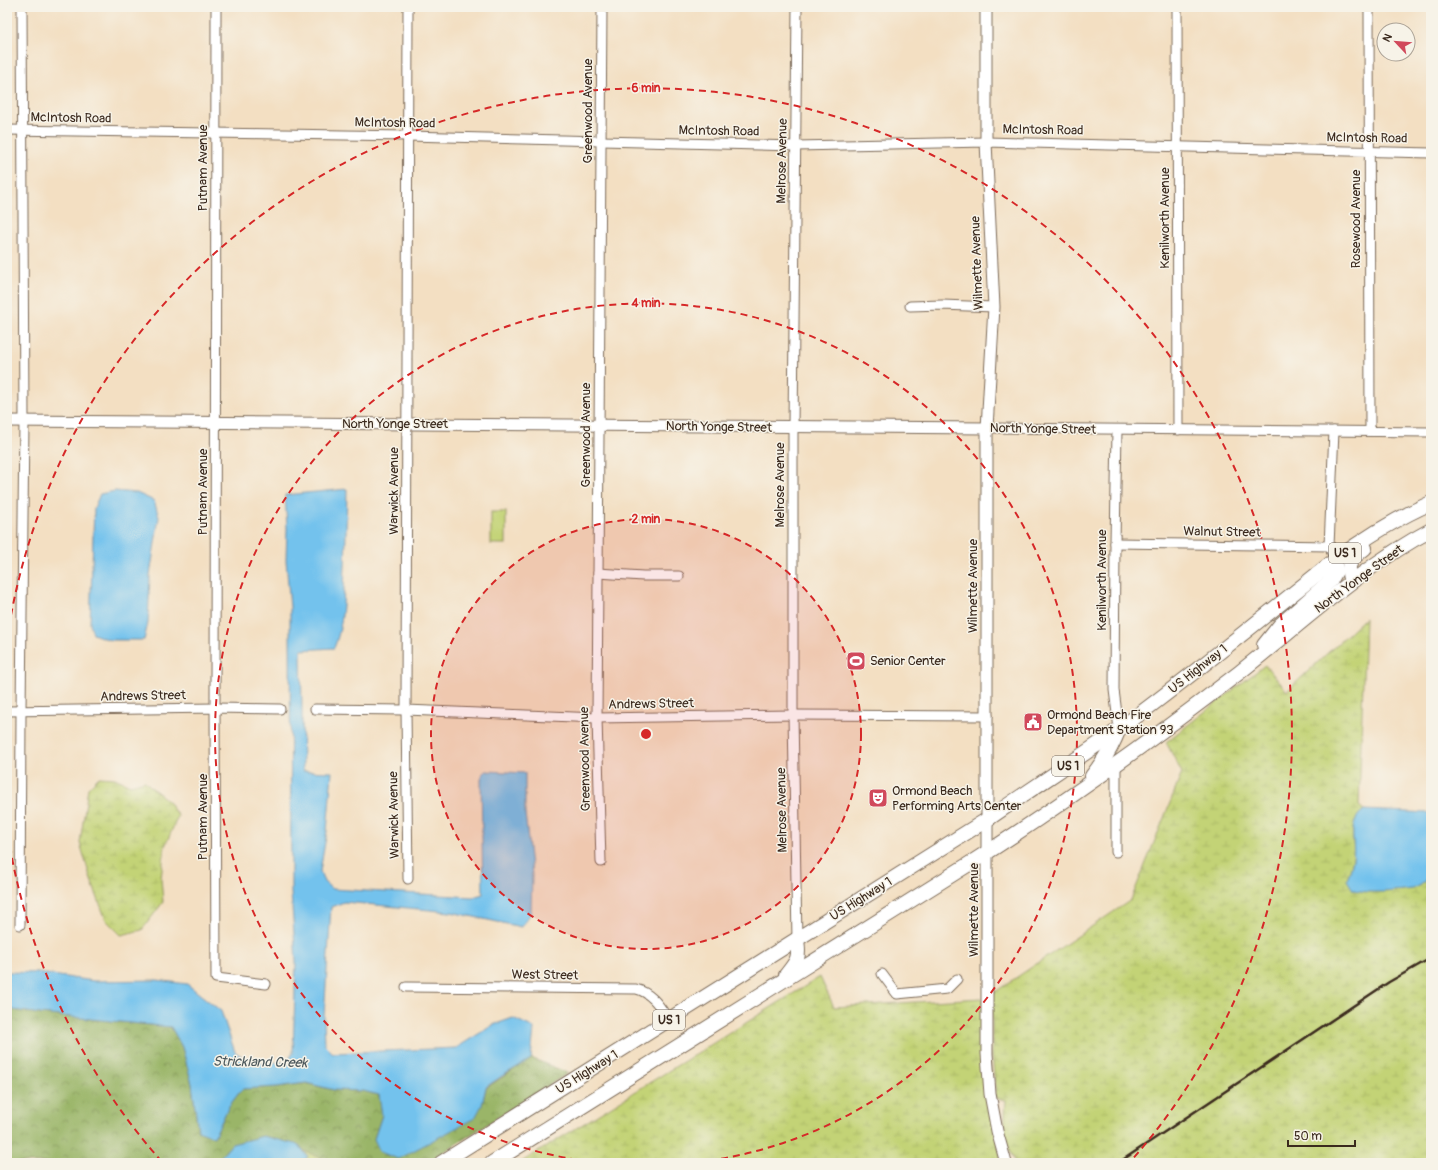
<svg xmlns="http://www.w3.org/2000/svg" width="1438" height="1170" font-family="Pangolin,sans-serif">
	<style>
		.forest { fill: url(#forest-crowns); stroke: #6a7042 }
		.wetland { fill: url(#wetland-marsh); stroke: #7f7e4a }
		.pitch { fill: #c3d376; stroke: #7f7e4a }
		.water { fill: #73c2ed; stroke: #577686 }
		.lines { fill: none; stroke-linecap: round; stroke-linejoin: round }
		.minor-casing { stroke: #7b6957; stroke-width: 11 }
		.tertiary-casing { stroke: #7b6957; stroke-width: 13 }
		.primary-casing { stroke: #7b6957; stroke-width: 16 }
		.minor { stroke: #fff; stroke-width: 9 }
		.tertiary { stroke: #fff; stroke-width: 11 }
		.primary { stroke: #fff; stroke-width: 14 }
		.rail { stroke: #3b2a1e; stroke-width: 2.5 }
		.ring { fill: none; stroke: #d62828; stroke-width: 2; stroke-dasharray: 7 5 }
		.labels { text-anchor: middle; dominant-baseline: central; stroke-width: 3; stroke-linejoin: round; paint-order: stroke }
		.shield { fill: #f7f3e8; stroke: #73665b; stroke-width: 1 }
		.shield-label { font-size: 12px; font-weight: bold; fill: #3b2a1e }
		.street-label { font-size: 13px; fill: #3b2a1e; stroke: #f7f3e8 }
		.poi-label { font-size: 13px; fill: #3b2a1e; stroke: #f7f3e8; text-anchor: start }
		.water-label { font-size: 14px; font-style: italic; fill: #4c585c; stroke: #f7f3e8 }
		.centre { fill: #d62828; stroke: #f7f3e8; stroke-width: 2 }
		.ring-label { font-size: 12px; text-anchor: middle; font-weight: bold; fill: #d62828; stroke: #f7f3e8; stroke-width: 3; stroke-linejoin: round; paint-order: stroke }
	</style>
	<defs>
		<pattern id="forest-crowns" width="20" height="18" patternUnits="userSpaceOnUse"><rect width="20" height="18" fill="#9ab567"/><path d="M2 6a3 3 0 1 1 6 0M12 15a3 3 0 1 1 6 0" fill="none" stroke="#7f9354"/></pattern>
		<pattern id="wetland-marsh" width="20" height="14" patternUnits="userSpaceOnUse"><rect width="20" height="14" fill="#c3d376"/><path d="M1 5h8M5 5V1M11 12h8M15 12V8" fill="none" stroke="#a8b566"/></pattern>
	</defs>
	<rect width="100%" height="100%" fill="#f7f3e8"/>
	<filter id="ink" filterUnits="userSpaceOnUse"><feTurbulence type="fractalNoise" baseFrequency=".025" numOctaves="2"/><feDisplacementMap in="SourceGraphic" scale="8" xChannelSelector="R" yChannelSelector="G"/><feConvolveMatrix kernelMatrix="1 2 1 2 8 2 1 2 1" color-interpolation-filters="sRGB"/></filter>
	<filter id="wash" filterUnits="userSpaceOnUse"><feTurbulence type="fractalNoise" baseFrequency=".012" numOctaves="4" result="noise"/><feDisplacementMap in="SourceGraphic" scale="16" xChannelSelector="R" yChannelSelector="G"/><feGaussianBlur stdDeviation="0.9" result="paint"/><feColorMatrix in="noise" values="0 0 0 0 0 0 0 0 0 0 0 0 0 0 0 0 0 1.4 0 .05"/><feComposite in="paint" operator="in"/></filter>
	<g filter="url(#wash)">
		<rect width="100%" height="100%" fill="#f3dfc2"/>
		<path class="forest" d="M 7,1009 L 40,1014 L 171,1027 L 182,1047 L 192,1084 L 198,1131 L 214,1137 L 229,1106 L 242,1089 L 277,1087 L 306,1083 L 334,1090 L 363,1091 L 379,1095 L 382,1115 L 374,1139 L 482,1105 L 486,1088 L 531,1058 L 568,1073 L 426,1163 L 333,1163 L 304,1151 L 299,1145 L 232,1144 L 215,1163 L 7,1163 Z"/>
		<g class="wetland">
			<path d="M 1365,618 L 1359,806 L 1364,810 C 1346,824 1356,842 1353,859 C 1352,866 1349,874 1347,880 L 1421,885 L 1431,873 L 1431,1163 L 1015,1163 L 1010,1152 L 1004,1132 L 1006,1100 L 996,1098 L 992,1054 L 992,994 L 1131,900 L 1182,773 L 1166,742 L 1265,665 L 1287,691 Z"/>
			<path d="M 99,777 L 115,778 L 130,785 L 145,781 L 152,788 L 167,800 L 178,816 L 165,846 L 161,878 L 163,902 L 142,930 L 121,935 L 106,920 L 91,880 L 80,843 L 88,788 Z"/>
			<path d="M 820,977 L 834,1007 L 982,998 L 1001,1163 L 520,1163 Z"/>
			<path d="M 304,1151 L 333,1163 L 301,1163 L 308,1157 Z"/>
		</g>
		<rect class="pitch" x="491" y="512" width="15" height="32"/>
		<g class="water">
			<path d="M 347,489 C 346,522 346,555 344,588 C 343,608 342,629 334,648 L 301,650 L 303,771 L 332,772 L 327,831 L 320,871 L 324,882 L 332,889 L 473,897 L 483,894 L 481,779 L 483,773 L 486,771 L 525,773 L 525,813 L 532,875 L 531,913 L 521,927 L 451,912 L 344,902 L 331,907 L 324,1017 L 325,1045 L 333,1053 L 456,1048 L 493,1025 L 513,1018 L 534,1028 L 531,1059 L 502,1076 L 486,1087 L 482,1105 L 475,1118 L 398,1159 L 380,1152 L 374,1139 L 382,1115 L 379,1095 L 363,1091 L 334,1090 L 306,1083 L 277,1087 L 242,1089 L 229,1106 L 214,1137 L 198,1131 L 192,1084 L 182,1047 L 171,1027 L 40,1014 L 7,1009 L 7,972 L 38,973 L 94,981 L 157,980 L 187,984 L 221,1011 L 235,1052 L 253,1063 L 287,1062 L 293,1053 L 296,961 L 291,893 L 290,607 L 286,560 L 287,528 L 285,495 Z"/>
			<path d="M 115,491 L 137,493 L 154,501 L 159,517 L 150,575 L 148,623 L 144,640 L 110,640 L 93,634 L 90,624 L 94,508 L 100,494 Z"/>
			<path d="M 1364,810 L 1431,813 L 1431,873 L 1421,885 L 1413,889 L 1384,892 L 1367,892 L 1353,890 L 1347,880 C 1349,874 1352,866 1353,859 C 1356,842 1346,823 1364,810 Z"/>
			<path d="M 263,1136 L 299,1145 L 308,1157 C 294,1169 277,1159 261,1163 L 215,1163 L 232,1144 Z"/>
		</g>
	</g>
	<g filter="url(#ink)">
		<g class="lines">
			<g class="minor-casing">
				<g id="minor">
					<path d="M 216,7 L 215,708 L 216,978 L 266,984"/>
					<path d="M 797,7 L 793,428 L 793,715 L 797,940"/>
					<path d="M 1177,7 L 1178,430"/>
					<path d="M 1369,7 L 1370,431"/>
					<path d="M 7,130 L 408,136 L 796,146 L 986,142 L 1431,153"/>
					<path d="M 910,306 L 942,305 L 994,307"/>
					<path d="M 987,428 L 1431,432"/>
					<path d="M 1117,430 L 1115,543 L 1114,690 L 1119,729"/>
					<path d="M 1334,431 L 1329,546 L 1335,560"/>
					<path d="M 1115,543 L 1329,546"/>
					<path d="M 598,573 L 643,576 L 679,576"/>
					<path d="M 315,709 L 406,710 L 597,718 L 793,715 L 988,716"/>
					<path d="M 7,711 L 215,708 L 280,709"/>
					<path d="M 1116,852 L 1116,765"/>
					<path d="M 601,862 L 597,718 L 602,7"/>
					<path d="M 408,879 L 406,710 L 408,7"/>
					<path d="M 20,925 L 21,711 L 24,421 L 22,7"/>
					<path d="M 882,974 L 897,994 L 947,989 L 957,979"/>
					<path d="M 406,987 L 636,989 C 652,993 660,1007 669,1020"/>
				</g>
			</g>
			<g class="tertiary-casing">
				<g id="tertiary">
					<path d="M 986,7 L 986,142 L 994,307 L 987,428 L 987,1054 L 990,1094 L 997,1131 L 1006,1163"/>
					<path d="M 7,421 L 987,428"/>
				</g>
			</g>
			<g class="primary-casing">
				<g id="primary">
					<path d="M 1351,582 C 1345,564 1351,559 1365,548"/>
					<path d="M 1264,645 L 1280,625 L 1331,580 L 1336,571 L 1335,560"/>
					<path d="M 1092,776 C 1104,761 1112,747 1119,729"/>
					<path d="M 786,975 C 797,961 800,959 797,940"/>
					<path d="M 441,1163 L 988,819 C 1031,789 1075,761 1118,730 C 1192,676 1263,617 1335,560 C 1365,538 1397,518 1431,503"/>
					<path d="M 492,1163 L 969,864 C 1062,805 1152,740 1240,672 C 1302,623 1361,567 1431,530"/>
				</g>
			</g>
			<use href="#minor" class="minor"/>
			<use href="#tertiary" class="tertiary"/>
			<use href="#primary" class="primary"/>
			<path class="rail" d="M 1118,1163 L 1389,982 L 1431,958"/>
		</g>
	</g>
	<circle cx="646" cy="734" r="215" fill="#d62828" fill-opacity=".12"/>
	<g class="ring">
		<circle cx="646" cy="734" r="215"/>
		<path d="M601 1163A431 431 0 1 1 691 1163"/>
		<path d="M162 1162A646 646 0 0 1 7 829M7 639A646 646 0 1 1 1130 1162"/>
	</g>
	<defs>
		<g id="stadium-square" transform="scale(1)"><rect x="-9" y="-9" width="18" height="18" rx="4" fill="#d1495b" stroke="#f7f3e8"/><path d="M0-5a6.5 5 0 1 0 0 10a6.5 5 0 1 0 0-10ZM-3.5-1.8h7v3.6h-7Z" fill="#fff"/></g>
		<g id="civic-square" transform="scale(1)"><rect x="-9" y="-9" width="18" height="18" rx="4" fill="#d1495b" stroke="#f7f3e8"/><path d="M-.6-6.5H3V-4.5H.6V-3L4-1V1h2V6H-6V1h2V-1L-.6-3ZM-1.2 2.5V6h2.4V2.5Z" fill="#fff"/></g>
		<g id="theatre-square" transform="scale(1)"><rect x="-9" y="-9" width="18" height="18" rx="4" fill="#d1495b" stroke="#f7f3e8"/><path d="M-5-5.5Q0-4 5-5.5V0Q5 5 0 6Q-5 5-5 0ZM-3.3-2.5H-1v1.5H-3.3ZM1-2.5H3.3v1.5H1ZM-2.8 1Q0 5.5 2.8 1Z" fill="#fff"/></g>
	</defs>
	<g fill-rule="evenodd">
		<use href="#stadium-square" x="856" y="661"/>
		<use href="#civic-square" x="1033" y="722"/>
		<use href="#theatre-square" x="878" y="798"/>
	</g>
	<g class="labels">
		<g class="shield">
			<rect x="1329" y="543" width="32" height="20" rx="3"/>
			<rect x="1052" y="756" width="32" height="20" rx="3"/>
			<rect x="653" y="1010" width="32" height="20" rx="3"/>
		</g>
		<g class="shield-label">
			<text x="1345" y="553">US 1</text>
			<text x="1068" y="766">US 1</text>
			<text x="669" y="1020">US 1</text>
		</g>
		<g class="street-label">
			<text transform="translate(588 111) rotate(-90)">Greenwood Avenue</text>
			<text transform="translate(71 118) rotate(1)">McIntosh Road</text>
			<text transform="translate(395 123) rotate(1)">McIntosh Road</text>
			<text transform="translate(1043 130) rotate(1)">McIntosh Road</text>
			<text transform="translate(719 131) rotate(1)">McIntosh Road</text>
			<text transform="translate(1367 138) rotate(1)">McIntosh Road</text>
			<text transform="translate(782 161) rotate(-89)">Melrose Avenue</text>
			<text transform="translate(203 168) rotate(-90)">Putnam Avenue</text>
			<text transform="translate(1165 218) rotate(-90)">Kenilworth Avenue</text>
			<text transform="translate(1356 219) rotate(-90)">Rosewood Avenue</text>
			<text transform="translate(977 263) rotate(-92)">Wilmette Avenue</text>
			<text x="395" y="424">North Yonge Street</text>
			<text transform="translate(719 427) rotate(1)">North Yonge Street</text>
			<text transform="translate(1043 429) rotate(1)">North Yonge Street</text>
			<text transform="translate(586 435) rotate(-90)">Greenwood Avenue</text>
			<text transform="translate(780 485) rotate(-90)">Melrose Avenue</text>
			<text transform="translate(394 491) rotate(-90)">Warwick Avenue</text>
			<text transform="translate(203 492) rotate(-90)">Putnam Avenue</text>
			<text transform="translate(1222 532) rotate(1)">Walnut Street</text>
			<text transform="translate(1359 579) rotate(-36)">North Yonge Street</text>
			<text transform="translate(1102 580) rotate(-90)">Kenilworth Avenue</text>
			<text transform="translate(973 586) rotate(-90)">Wilmette Avenue</text>
			<text transform="translate(1198 669) rotate(-38)">US Highway 1</text>
			<text transform="translate(143 696) rotate(-1)">Andrews Street</text>
			<text transform="translate(651 704) rotate(-1)">Andrews Street</text>
			<text transform="translate(585 759) rotate(-91)">Greenwood Avenue</text>
			<text transform="translate(782 810) rotate(-91)">Melrose Avenue</text>
			<text transform="translate(394 815) rotate(-91)">Warwick Avenue</text>
			<text transform="translate(203 817) rotate(-90)">Putnam Avenue</text>
			<text transform="translate(861 899) rotate(-32)">US Highway 1</text>
			<text transform="translate(974 910) rotate(-90)">Wilmette Avenue</text>
			<text transform="translate(545 975) rotate(1)">West Street</text>
			<text transform="translate(587 1072) rotate(-32)">US Highway 1</text>
		</g>
		<g class="poi-label">
			<text x="870" y="661">Senior Center</text>
			<text x="1047" y="715">Ormond Beach Fire<tspan x="1047" dy="15">Department Station 93</tspan></text>
			<text x="892" y="791">Ormond Beach<tspan x="892" dy="15">Performing Arts Center</tspan></text>
		</g>
		<g class="water-label">
			<text transform="translate(260 1062) rotate(1)">Strickland Creek</text>
		</g>
	</g>
	<circle cx="646" cy="734" r="6" class="centre"/>
	<g class="ring-label">
		<text x="646" y="92">6 min</text>
		<text x="646" y="307">4 min</text>
		<text x="646" y="523">2 min</text>
	</g>
	<rect width="1438" height="1170" fill="none" stroke="#f7f3e8" stroke-width="24"/>
	<g transform="translate(1396 42) rotate(296)"><circle r="19" fill="#f7f3e8" stroke="#aca397"/>
	<path d="M0-3L7 15L0 10L-7 15Z" fill="#d1495b"/>
	<text y="-6" font-size="11" font-weight="bold" text-anchor="middle" fill="#3b2a1e">N</text>
	</g>
	<path d="M1288 1140v6h67v-6" fill="none" stroke="#3b2a1e" stroke-width="2"/>
	<text x="1294" y="1140" font-size="12" fill="#3b2a1e" stroke="#f7f3e8" stroke-width="3" paint-order="stroke">50 m</text>
</svg>
